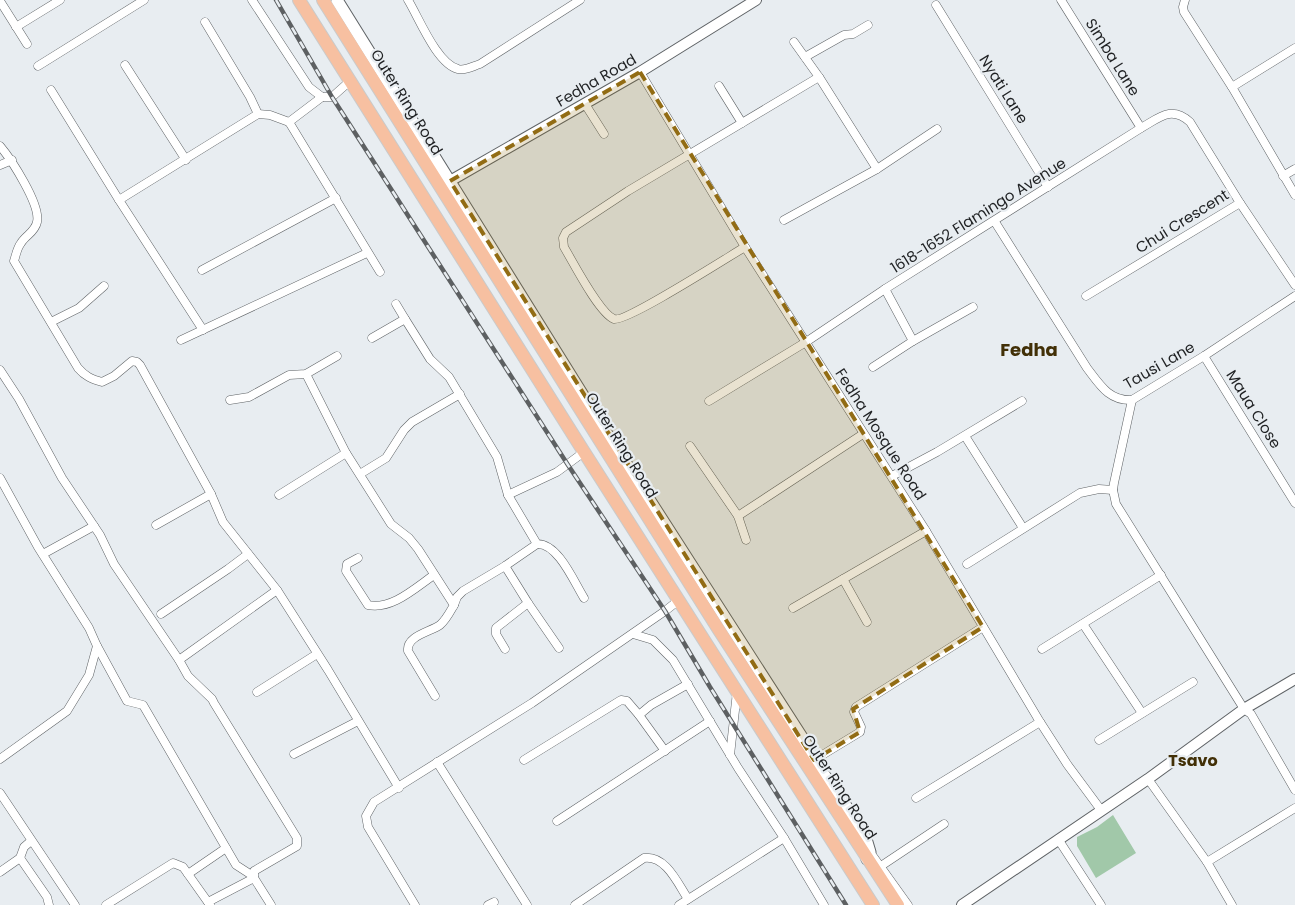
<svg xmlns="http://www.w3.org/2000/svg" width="1295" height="905" font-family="Poppins,sans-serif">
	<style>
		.green { fill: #a1c8a9 }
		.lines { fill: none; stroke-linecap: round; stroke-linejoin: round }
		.minor-casing { stroke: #5f6366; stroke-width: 9 }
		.tertiary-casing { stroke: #5f6366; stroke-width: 12 }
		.secondary-casing { stroke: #5f6366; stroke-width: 13 }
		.primary-casing { stroke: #c9caca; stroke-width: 14 }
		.minor { stroke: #fff; stroke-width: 8 }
		.tertiary { stroke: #fff; stroke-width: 10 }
		.secondary { stroke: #fff; stroke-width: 11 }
		.primary { stroke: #f7c0a1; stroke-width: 12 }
		.rail-casing { stroke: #5d6062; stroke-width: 4.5 }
		.rail { stroke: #e8edf1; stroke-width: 2.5; stroke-dasharray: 8; stroke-linecap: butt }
		.marked { fill: #926c14; fill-opacity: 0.2; stroke: #926c14; stroke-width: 4; stroke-dasharray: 10 6; stroke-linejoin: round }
		.labels { text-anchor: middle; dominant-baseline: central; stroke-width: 4.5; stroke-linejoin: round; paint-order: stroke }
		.street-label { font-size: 15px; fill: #1f2123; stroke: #e8edf1 }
		.neighbourhood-label { font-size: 16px; font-weight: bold; fill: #423007; stroke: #e8edf1 }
		.quarter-label { font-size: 18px; font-weight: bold; fill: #423007; stroke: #e8edf1 }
	</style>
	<rect width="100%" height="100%" fill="#e8edf1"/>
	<path class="green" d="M 1113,815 L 1136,853 L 1096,878 L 1077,846 L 1077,837 L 1097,827 Z"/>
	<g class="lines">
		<g class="minor-casing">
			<g id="minor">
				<path d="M 252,0 L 309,87 L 322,97 L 332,97 L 350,81"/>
				<path d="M 408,0 C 419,18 437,64 458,69 C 465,71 473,66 480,64 L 580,0"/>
				<path d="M 1061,0 L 1141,128"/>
				<path d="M 1185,0 L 1183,7 L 1184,12 L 1232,87 L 1295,195"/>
				<path d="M 0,1 L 27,44"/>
				<path d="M 936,5 L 1048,187"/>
				<path d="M 205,22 L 250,97 L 258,114"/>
				<path d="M 16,27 L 60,0"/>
				<path d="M 794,42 L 819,77 L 877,169"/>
				<path d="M 805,57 L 844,35 L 853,34 L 868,25"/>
				<path d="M 125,65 L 186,160"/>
				<path d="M 38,66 L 144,0"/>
				<path d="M 640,72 L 745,247 L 926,531 L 1040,722 L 1067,764 L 1101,810"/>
				<path d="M 719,86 L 742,123"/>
				<path d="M 1232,87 L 1295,48"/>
				<path d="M 51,90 L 119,200 L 203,330"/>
				<path d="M 585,104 L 604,134"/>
				<path d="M 289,122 L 380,272"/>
				<path d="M 0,146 C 11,159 41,205 37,222 C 35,232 26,235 21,243 C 17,248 16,255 14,261 L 78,368 C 85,376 91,379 102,382 L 114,376 L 132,361 L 137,362 L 140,365 L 211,494 L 223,522 L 277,590 L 328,670 L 399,788"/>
				<path d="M 0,165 L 12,160"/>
				<path d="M 1283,176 L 1295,169"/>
				<path d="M 119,200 L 258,114 L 270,115 L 289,122 L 322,97"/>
				<path d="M 1240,203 L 1295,285"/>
				<path d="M 784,220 L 877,169 L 937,129"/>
				<path d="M 995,222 L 1087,368 C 1100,385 1109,401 1132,400 L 1204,356 L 1295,296"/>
				<path d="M 745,247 C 728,257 625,323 614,319 C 599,313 573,262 564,247 L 563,238 L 566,232 L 628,191 L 819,77"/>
				<path d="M 202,270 L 336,198"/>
				<path d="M 885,289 L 913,341"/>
				<path d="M 396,304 L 405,319"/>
				<path d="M 51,322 L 79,308 L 104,286"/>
				<path d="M 372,338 L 405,319 L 430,359 L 449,377 L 497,457 L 508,495 L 537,544 C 558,543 574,582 584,598"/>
				<path d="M 181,340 L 367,253"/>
				<path d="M 1204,356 L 1295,503"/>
				<path d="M 873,367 L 913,341 L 973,307"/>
				<path d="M 0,370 L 19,399 L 62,478 L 100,535 L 114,564 L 179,660 L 188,676 L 212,699 L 214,703 L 297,838 L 297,846 L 254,871 L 254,878 L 271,905"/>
				<path d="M 306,374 L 346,453 L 391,524 L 409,538 L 418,549 L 454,605 C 450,612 446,620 440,625 C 430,632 406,636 408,651 L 435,696"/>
				<path d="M 230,400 L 249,397 L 289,375 L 306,374 L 337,356"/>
				<path d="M 1132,400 L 1114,483 L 1113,490 L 1116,504 L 1244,709 L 1251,714 L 1295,790"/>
				<path d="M 709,401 L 806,342 L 885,289 L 1141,128 C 1159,118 1171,105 1190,122 L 1240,203 L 1086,296"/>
				<path d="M 965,436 L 1023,528"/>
				<path d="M 690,446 L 738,516 L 863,434"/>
				<path d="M 360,474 L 386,458 L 404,430 L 412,422 L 460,394"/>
				<path d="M 892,476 L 937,452 L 1022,401"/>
				<path d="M 0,478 L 38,547 L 89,628 L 97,646 L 89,675 L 67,711 L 0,759"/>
				<path d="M 279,495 L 346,453"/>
				<path d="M 508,495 L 557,472 L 584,452"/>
				<path d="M 738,516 L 746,540"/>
				<path d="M 156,525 L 211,494"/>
				<path d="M 43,554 L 94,526"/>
				<path d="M 358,558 L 347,564 L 346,571 L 368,605 C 392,610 415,588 434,575"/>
				<path d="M 967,564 L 1080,493 L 1099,489 L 1113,490"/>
				<path d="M 505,566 L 528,603 L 559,648"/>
				<path d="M 843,579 L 867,622"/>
				<path d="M 454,605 L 457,597 L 463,591 L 505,566 L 537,544"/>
				<path d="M 793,608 L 926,531"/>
				<path d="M 161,614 L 228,569 L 248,554"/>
				<path d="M 1083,624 L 1142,713"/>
				<path d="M 633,634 L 653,640 L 673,660 L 738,768 L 784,838 L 824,905"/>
				<path d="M 97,646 L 127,701 L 143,705 L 236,865 L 253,876"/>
				<path d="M 505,649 L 496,634 L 496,628 L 528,603"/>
				<path d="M 1042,649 L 1161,575"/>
				<path d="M 179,660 L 277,590"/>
				<path d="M 257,692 L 317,654"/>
				<path d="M 1099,740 L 1193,682"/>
				<path d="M 665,751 L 639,715 L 651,705 L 688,684"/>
				<path d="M 294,754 L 358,721"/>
				<path d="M 730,755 L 737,692"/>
				<path d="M 524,760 L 621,700 L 627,701 L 639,715"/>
				<path d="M 814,760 L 860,732 L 861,727 L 854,712 L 856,707 L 983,627"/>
				<path d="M 437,762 L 527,905"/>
				<path d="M 1148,779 L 1207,862 L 1232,905"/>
				<path d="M 0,793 L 75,905"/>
				<path d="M 916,798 L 1040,722"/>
				<path d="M 557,821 L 710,721"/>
				<path d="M 1058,839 L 1101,905"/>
				<path d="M 870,852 L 908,905"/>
				<path d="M 20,858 L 47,897 L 49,905"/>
				<path d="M 1207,862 L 1295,808"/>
				<path d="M 881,866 L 944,824"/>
				<path d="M 0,872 L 20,858 L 24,847 L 31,841"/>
				<path d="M 188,874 L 226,848"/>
				<path d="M 208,902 L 254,878"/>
				<path d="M 106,905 L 173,863 L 183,867 L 210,905"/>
				<path d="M 415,905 L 368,827 L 366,816 L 374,802 L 532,703 L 665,611 L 679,600"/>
				<path d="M 488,905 L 494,902"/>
				<path d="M 575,905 L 644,858 C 666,855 678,884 688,899"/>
				<path d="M 679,905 L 784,838"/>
			</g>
		</g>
		<g class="tertiary-casing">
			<g id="tertiary">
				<path d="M 450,181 L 640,72 L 756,0"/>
				<path d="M 962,905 L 1148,779 L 1244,709 L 1295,679"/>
			</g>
		</g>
		<g class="secondary-casing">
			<path id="secondary" d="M 337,0 L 602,426 L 805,742 L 814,760 L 848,809 L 867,842 L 870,852 L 867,859"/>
		</g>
		<g class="primary-casing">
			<g id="primary">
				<path d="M 299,0 L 584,452 L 873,905"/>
				<path d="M 323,0 L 719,630 L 898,905"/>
			</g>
		</g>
		<use href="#minor" class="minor"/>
		<use href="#tertiary" class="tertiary"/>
		<use href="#secondary" class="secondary"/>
		<use href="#primary" class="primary"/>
		<g class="rail-casing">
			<path id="rail" d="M 276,0 L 332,97 L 568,465 L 665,611 L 710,687 L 846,905"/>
		</g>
		<use href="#rail" class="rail"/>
	</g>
	<path class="marked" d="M 640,72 L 983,627 L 853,709 L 860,732 L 814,760 L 450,181 Z"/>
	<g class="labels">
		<g class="street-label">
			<text transform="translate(1113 57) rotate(58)">Simba Lane</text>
			<text transform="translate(596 80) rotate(-30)">Fedha Road</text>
			<text transform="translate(1004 89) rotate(58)">Nyati Lane</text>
			<text transform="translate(407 102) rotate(58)">Outer Ring Road</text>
			<text transform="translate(978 215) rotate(-32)">1618-1652 Flamingo Avenue</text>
			<text transform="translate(1182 221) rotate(-32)">Chui Crescent</text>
			<text transform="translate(1159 365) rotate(-30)">Tausi Lane</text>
			<text transform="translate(1254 409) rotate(58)">Maua Close</text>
			<text transform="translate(881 434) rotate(57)">Fedha Mosque Road</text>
			<text transform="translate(622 445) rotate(58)">Outer Ring Road</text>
			<text transform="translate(840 787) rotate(57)">Outer Ring Road</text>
		</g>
		<g class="neighbourhood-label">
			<text x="1193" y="760">Tsavo</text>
		</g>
		<g class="quarter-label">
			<text x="1029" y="349">Fedha</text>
		</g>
	</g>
</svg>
